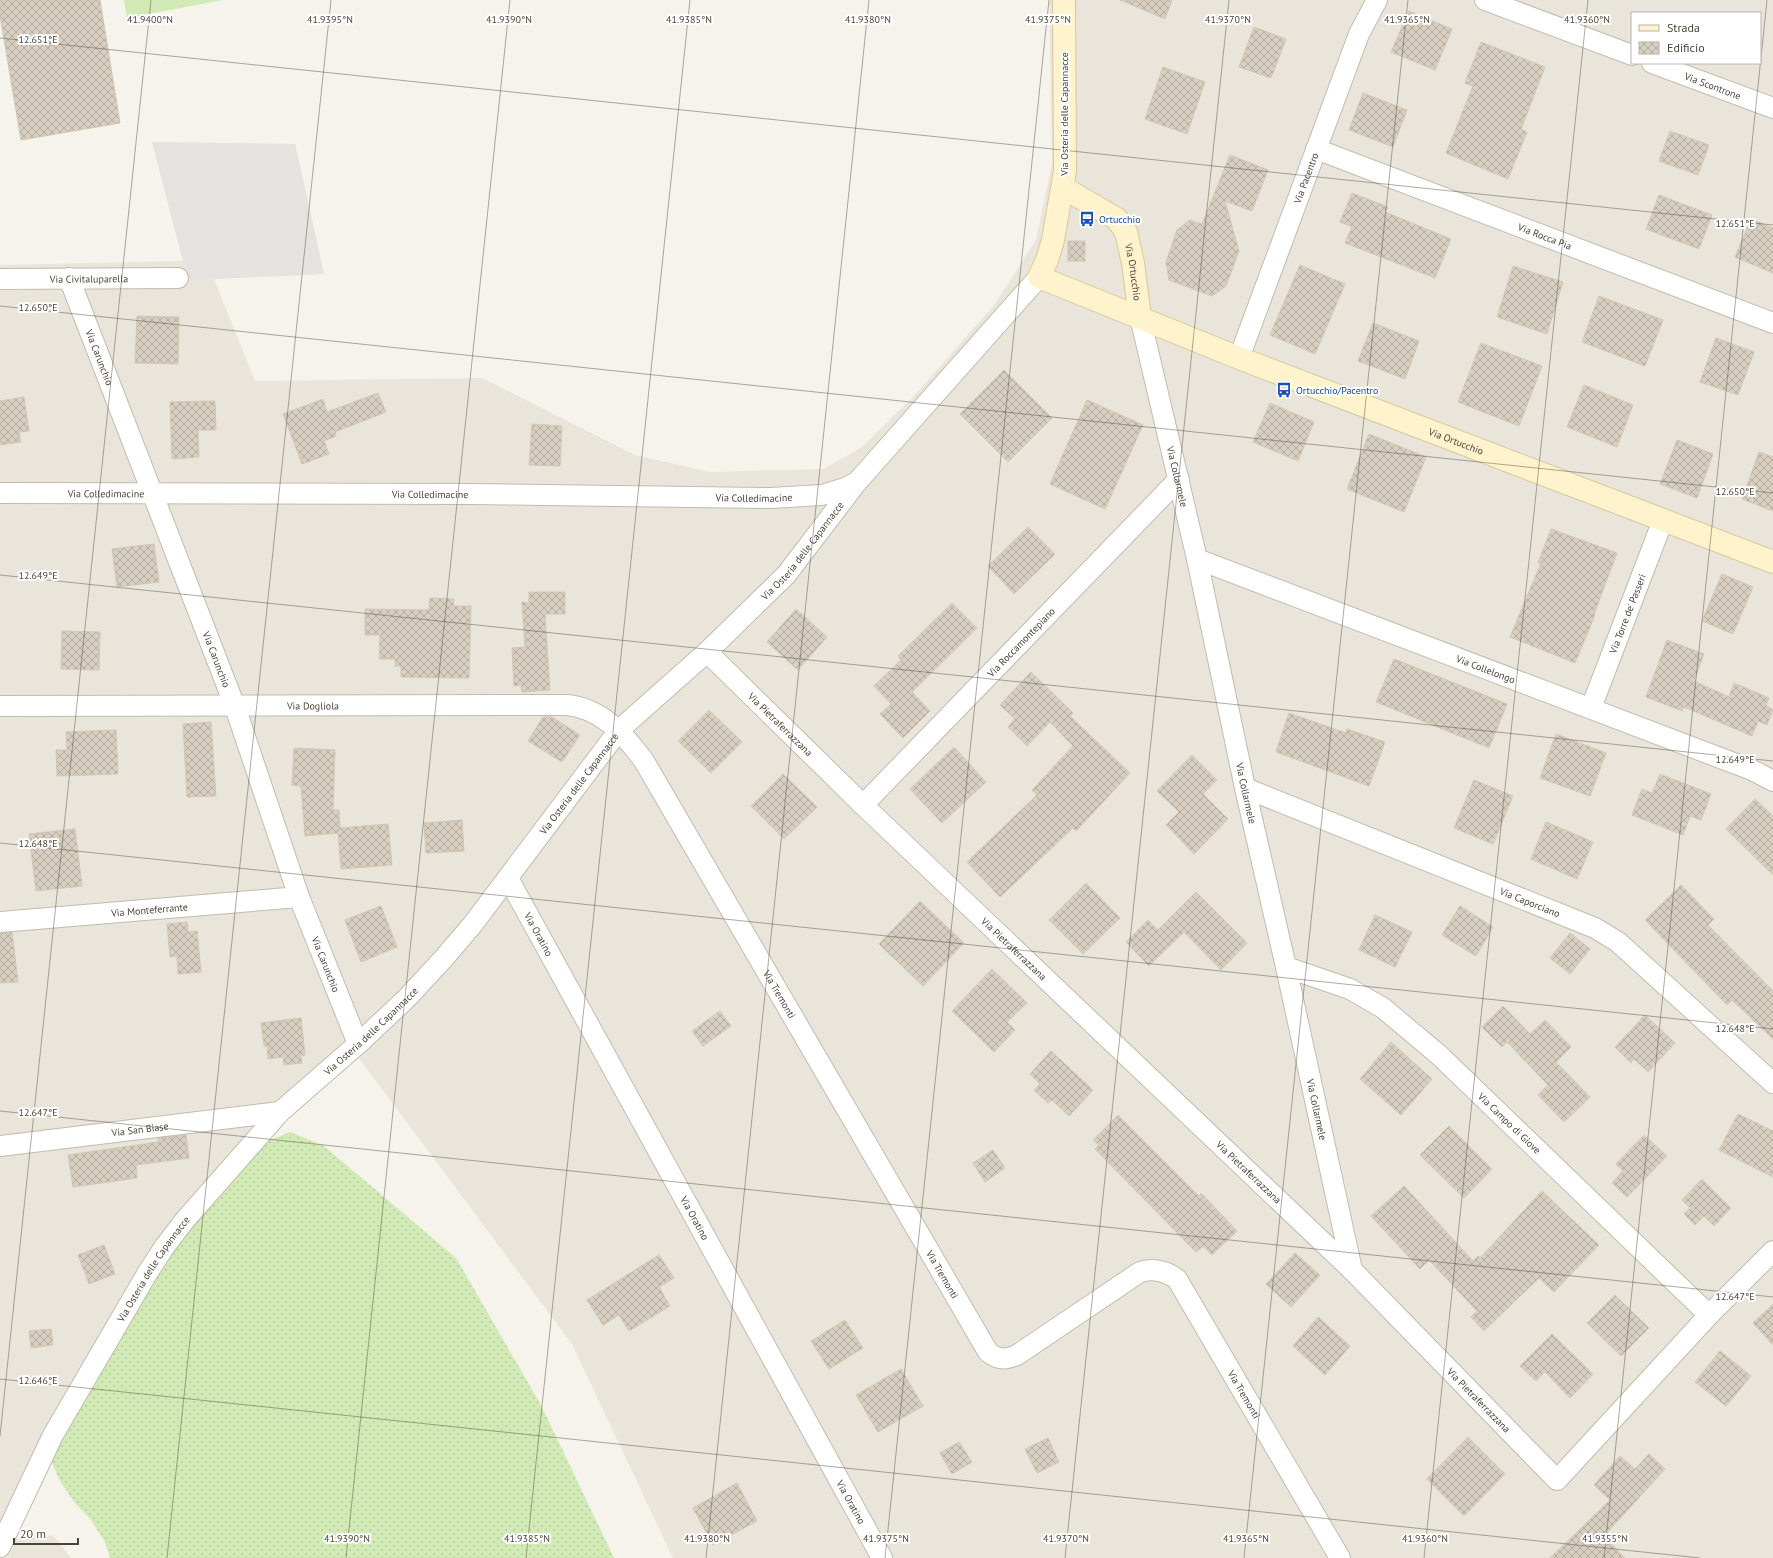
<svg xmlns="http://www.w3.org/2000/svg" width="1773" height="1558" font-family="'PT Sans',sans-serif">
	<style>
		.residential { fill: #eae5da; fill-rule: evenodd }
		.grass { fill: url(#grass-dots) }
		.pitch { fill: #d2eab5 }
		.parking { fill: #e5e3e0 }
		.building { fill: url(#building-cross-hatch); stroke: #d3c7b4 }
		.lines { fill: none; stroke-linecap: round; stroke-linejoin: round }
		.street-casing { stroke: #c2bbae; stroke-width: 22 }
		.secondary-casing { stroke: #d6c79b; stroke-width: 24 }
		.street { stroke: #fff; stroke-width: 20 }
		.secondary { stroke: #fff3cd; stroke-width: 22 }
		.ticks { fill: none; stroke: #4b4439; stroke-width: 1; stroke-opacity: 0.45 }
		.labels { text-anchor: middle; dominant-baseline: central; stroke-width: 4; stroke-linejoin: round; paint-order: stroke }
		.street-label { font-size: 10px; fill: #4b4439; stroke: #fff }
		.transit-label { font-size: 10px; fill: #164399; stroke: #fff; text-anchor: start }
		.ticks-label { font-size: 10px; text-anchor: middle; fill: #4b4439; stroke: #fff; stroke-width: 4; stroke-linejoin: round; paint-order: stroke }
	</style>
	<defs>
		<pattern id="grass-dots" width="8" height="8" patternUnits="userSpaceOnUse"><rect width="8" height="8" fill="#d2eab5"/><path d="M2 2h.1M6 6h.1" fill="none" stroke="#b6ca9c" stroke-width="1.8" stroke-linecap="round"/></pattern>
		<pattern id="building-cross-hatch" width="8" height="8" patternUnits="userSpaceOnUse"><rect width="8" height="8" fill="#d8cfc1"/><path d="M0 0l8 8M0 8l8-8" fill="none" stroke="#b1aa9e"/></pattern>
	</defs>
	<rect width="100%" height="100%" fill="#f6f3ec"/>
	<path class="residential" d="M 1049,0 L 1773,0 L 1773,1558 L 673,1558 L 572,1344 L 358,1057 L 284,1117 L 258,1145 L 50,1458 L 15,1539 L 53,1535 L 71,1558 L 0,1558 L 0,265 L 183,261 L 152,142 L 295,144 L 324,274 L 214,279 L 255,381 L 482,378 L 635,455 L 710,472 L 824,469 L 862,447 L 912,398 L 995,304 L 1036,240 L 1052,163 ZM 1632,13 L 1760,13 L 1760,63 L 1632,63 Z"/>
	<path class="grass" d="M 290,1132 L 324,1146 L 456,1258 L 541,1405 L 614,1558 L 110,1558 L 105,1542 L 91,1520 L 75,1503 L 60,1481 L 50,1458 L 172,1245 L 258,1145 Z"/>
	<path class="pitch" d="M 124,0 L 223,0 L 127,18 Z"/>
	<path class="parking" d="M 152,142 L 295,144 L 324,274 L 188,280 Z"/>
	<g class="building">
		<path d="M 0,0 L 100,0 L 120,123 L 21,140 L 0,16 Z"/>
		<path d="M 1120,0 L 1172,0 L 1165,19 Z"/>
		<path d="M 1409,11 L 1452,29 L 1435,70 L 1391,52 Z"/>
		<path d="M 1254,27 L 1286,39 L 1271,78 L 1239,67 Z"/>
		<path d="M 1481,42 L 1545,67 L 1521,129 L 1527,132 L 1508,179 L 1446,153 L 1473,86 L 1465,83 Z"/>
		<path d="M 1163,67 L 1205,82 L 1187,134 L 1145,119 Z"/>
		<path d="M 1363,93 L 1407,110 L 1393,147 L 1349,130 Z"/>
		<path d="M 1670,131 L 1709,145 L 1698,175 L 1659,161 Z"/>
		<path d="M 1230,155 L 1268,170 L 1252,211 L 1225,201 L 1239,251 L 1226,286 L 1212,296 L 1169,280 L 1166,262 L 1177,230 L 1190,220 L 1202,224 Z"/>
		<path d="M 1352,193 L 1388,207 L 1385,212 L 1451,239 L 1435,278 L 1345,243 L 1352,227 L 1340,222 Z"/>
		<path d="M 1659,195 L 1712,215 L 1699,249 L 1646,229 Z"/>
		<path d="M 1751,219 L 1773,228 L 1773,273 L 1735,257 Z"/>
		<rect x="1068" y="241" width="17" height="20"/>
		<path d="M 1300,265 L 1345,284 L 1315,354 L 1270,335 Z"/>
		<path d="M 1513,266 L 1563,282 L 1547,334 L 1497,317 Z"/>
		<path d="M 1599,296 L 1663,320 L 1645,366 L 1582,342 Z"/>
		<path d="M 137,316 L 179,317 L 178,364 L 135,363 Z"/>
		<path d="M 1373,323 L 1419,341 L 1405,379 L 1358,361 Z"/>
		<path d="M 1716,338 L 1754,352 L 1738,395 L 1700,382 Z"/>
		<path d="M 1481,343 L 1542,366 L 1519,426 L 1458,402 Z"/>
		<path d="M 1004,370 L 1052,418 L 1008,462 L 960,414 Z"/>
		<path d="M 1584,385 L 1633,405 L 1617,447 L 1567,427 Z"/>
		<path d="M 378,393 L 386,412 L 335,432 L 336,436 L 324,441 L 329,454 L 302,464 L 283,414 L 323,399 L 327,412 Z"/>
		<path d="M 24,397 L 29,431 L 19,432 L 21,442 L 0,445 L 0,401 Z"/>
		<path d="M 1087,400 L 1143,425 L 1105,509 L 1050,484 Z"/>
		<path d="M 215,401 L 216,430 L 198,430 L 199,457 L 172,459 L 170,402 Z"/>
		<path d="M 1270,403 L 1314,422 L 1298,461 L 1253,442 Z"/>
		<path d="M 532,424 L 562,426 L 560,466 L 529,465 Z"/>
		<path d="M 1369,434 L 1426,457 L 1404,512 L 1347,489 Z"/>
		<path d="M 1677,440 L 1713,454 L 1697,498 L 1660,484 Z"/>
		<path d="M 1759,452 L 1773,457 L 1773,511 L 1742,499 Z"/>
		<path d="M 1028,527 L 1055,554 L 1014,594 L 988,566 Z"/>
		<path d="M 1551,529 L 1617,553 L 1594,614 L 1595,615 L 1575,663 L 1510,637 L 1541,563 L 1538,563 Z"/>
		<path d="M 154,544 L 159,582 L 117,587 L 112,549 Z"/>
		<path d="M 1722,574 L 1753,587 L 1733,634 L 1702,621 Z"/>
		<path d="M 529,592 L 565,592 L 565,614 L 545,614 L 550,690 L 522,692 L 521,685 L 514,686 L 512,648 L 525,647 L 522,602 L 529,603 Z"/>
		<path d="M 430,598 L 454,599 L 453,606 L 471,606 L 469,678 L 401,677 L 401,666 L 395,666 L 395,659 L 379,659 L 380,635 L 365,635 L 365,609 L 429,610 Z"/>
		<path d="M 952,603 L 977,628 L 912,692 L 930,711 L 903,738 L 880,714 L 891,704 L 874,686 L 901,660 L 898,656 Z"/>
		<path d="M 796,609 L 827,637 L 798,670 L 767,642 Z"/>
		<path d="M 62,631 L 100,632 L 99,670 L 61,669 Z"/>
		<path d="M 1667,640 L 1704,654 L 1694,681 L 1729,697 L 1734,683 L 1769,698 L 1766,705 L 1773,710 L 1767,725 L 1758,721 L 1752,736 L 1684,707 L 1682,711 L 1646,697 Z"/>
		<path d="M 1394,659 L 1507,704 L 1489,748 L 1376,702 Z"/>
		<path d="M 1031,672 L 1073,713 L 1070,716 L 1130,773 L 1076,831 L 1073,828 L 1000,897 L 967,862 L 1037,795 L 1032,790 L 1073,746 L 1050,722 L 1027,746 L 1008,727 L 1015,719 L 1000,705 Z"/>
		<path d="M 709,710 L 742,742 L 711,773 L 678,741 Z"/>
		<path d="M 1289,713 L 1346,733 L 1347,729 L 1385,742 L 1369,786 L 1276,752 Z"/>
		<path d="M 543,717 L 552,717 L 580,735 L 562,762 L 528,741 Z"/>
		<path d="M 211,722 L 216,796 L 187,797 L 183,724 Z"/>
		<path d="M 116,730 L 118,774 L 57,776 L 56,750 L 67,750 L 66,732 Z"/>
		<path d="M 1556,734 L 1606,753 L 1590,796 L 1540,778 Z"/>
		<path d="M 954,747 L 986,782 L 942,823 L 910,789 Z"/>
		<path d="M 294,748 L 335,750 L 333,810 L 339,810 L 340,828 L 388,824 L 392,865 L 341,869 L 338,833 L 305,836 L 301,786 L 292,785 Z"/>
		<path d="M 1192,755 L 1217,780 L 1203,794 L 1228,819 L 1194,854 L 1166,825 L 1179,812 L 1157,791 Z"/>
		<path d="M 783,774 L 817,807 L 784,839 L 751,806 Z"/>
		<path d="M 1660,774 L 1711,794 L 1701,820 L 1690,816 L 1683,835 L 1632,815 L 1642,789 L 1652,793 Z"/>
		<path d="M 1474,780 L 1513,796 L 1493,844 L 1454,828 Z"/>
		<path d="M 1755,799 L 1773,816 L 1773,875 L 1726,829 Z"/>
		<path d="M 462,820 L 464,851 L 426,853 L 424,823 Z"/>
		<path d="M 1546,822 L 1593,842 L 1577,879 L 1531,859 Z"/>
		<path d="M 75,829 L 82,886 L 36,891 L 29,834 Z"/>
		<path d="M 1086,883 L 1120,918 L 1083,954 L 1049,920 Z"/>
		<path d="M 1681,885 L 1714,919 L 1708,925 L 1773,991 L 1773,1039 L 1732,1000 L 1727,1005 L 1645,920 Z"/>
		<path d="M 1196,892 L 1247,943 L 1221,970 L 1184,932 L 1149,966 L 1126,942 L 1148,920 L 1158,930 Z"/>
		<path d="M 920,901 L 964,943 L 923,986 L 879,944 Z"/>
		<path d="M 381,906 L 397,947 L 361,962 L 345,920 Z"/>
		<path d="M 1460,906 L 1493,927 L 1476,956 L 1442,935 Z"/>
		<path d="M 1375,915 L 1412,932 L 1395,967 L 1359,950 Z"/>
		<path d="M 187,922 L 188,932 L 197,931 L 201,972 L 178,974 L 177,956 L 170,957 L 167,924 Z"/>
		<path d="M 12,932 L 18,982 L 0,983 L 0,933 Z"/>
		<path d="M 1570,933 L 1590,949 L 1570,974 L 1550,958 Z"/>
		<path d="M 992,969 L 1027,1003 L 1007,1022 L 1015,1030 L 994,1052 L 952,1011 Z"/>
		<path d="M 1503,1006 L 1530,1034 L 1545,1020 L 1571,1047 L 1556,1062 L 1590,1097 L 1564,1122 L 1538,1095 L 1548,1085 L 1507,1042 L 1502,1047 L 1482,1027 Z"/>
		<path d="M 720,1011 L 731,1026 L 703,1046 L 692,1031 Z"/>
		<path d="M 1645,1015 L 1675,1043 L 1648,1072 L 1634,1059 L 1631,1063 L 1615,1047 Z"/>
		<path d="M 301,1018 L 305,1055 L 301,1056 L 302,1063 L 284,1065 L 283,1057 L 268,1059 L 267,1046 L 264,1046 L 261,1023 Z"/>
		<path d="M 1391,1042 L 1432,1079 L 1401,1115 L 1360,1079 Z"/>
		<path d="M 1051,1051 L 1093,1090 L 1069,1116 L 1052,1100 L 1048,1103 L 1034,1090 L 1040,1084 L 1030,1074 Z"/>
		<path d="M 1738,1114 L 1773,1131 L 1773,1177 L 1719,1150 Z"/>
		<path d="M 1118,1115 L 1199,1196 L 1201,1193 L 1237,1231 L 1212,1255 L 1203,1246 L 1196,1252 L 1095,1149 L 1099,1145 L 1093,1140 Z"/>
		<path d="M 1449,1126 L 1492,1169 L 1464,1198 L 1420,1155 Z"/>
		<path d="M 186,1135 L 189,1158 L 136,1165 L 137,1178 L 73,1187 L 68,1155 L 158,1142 L 158,1138 Z"/>
		<path d="M 1644,1135 L 1667,1156 L 1627,1197 L 1612,1183 L 1623,1171 L 1616,1164 Z"/>
		<path d="M 993,1150 L 1005,1168 L 985,1182 L 973,1163 Z"/>
		<path d="M 1702,1179 L 1731,1208 L 1714,1226 L 1704,1216 L 1695,1225 L 1684,1214 L 1690,1208 L 1682,1200 Z"/>
		<path d="M 1404,1186 L 1473,1261 L 1478,1256 L 1480,1258 L 1542,1191 L 1599,1245 L 1554,1292 L 1539,1278 L 1484,1331 L 1471,1317 L 1477,1311 L 1429,1260 L 1420,1269 L 1371,1216 Z"/>
		<path d="M 104,1245 L 115,1274 L 89,1284 L 78,1255 Z"/>
		<path d="M 1295,1253 L 1320,1275 L 1291,1307 L 1266,1284 Z"/>
		<path d="M 659,1255 L 674,1278 L 659,1287 L 670,1306 L 629,1331 L 619,1315 L 603,1325 L 587,1300 Z"/>
		<path d="M 1615,1295 L 1649,1328 L 1621,1356 L 1587,1323 Z"/>
		<path d="M 1773,1304 L 1773,1345 L 1753,1323 Z"/>
		<path d="M 1318,1317 L 1350,1346 L 1325,1375 L 1293,1346 Z"/>
		<path d="M 845,1320 L 863,1348 L 829,1369 L 811,1341 Z"/>
		<path d="M 51,1329 L 53,1345 L 31,1348 L 29,1331 Z"/>
		<path d="M 1552,1334 L 1593,1374 L 1570,1398 L 1545,1372 L 1536,1381 L 1520,1366 Z"/>
		<path d="M 1720,1351 L 1751,1376 L 1726,1406 L 1695,1382 Z"/>
		<path d="M 901,1369 L 923,1406 L 878,1432 L 856,1395 Z"/>
		<path d="M 1468,1437 L 1505,1474 L 1464,1516 L 1427,1479 Z"/>
		<path d="M 1048,1438 L 1059,1462 L 1037,1473 L 1025,1449 Z"/>
		<path d="M 959,1442 L 972,1462 L 952,1474 L 940,1453 Z"/>
		<path d="M 1649,1454 L 1665,1469 L 1604,1536 L 1625,1558 L 1550,1558 L 1610,1500 L 1594,1485 L 1620,1456 L 1635,1469 Z"/>
		<path d="M 737,1483 L 757,1521 L 713,1545 L 693,1508 Z"/>
	</g>
	<g class="lines">
		<g class="street-casing">
			<g id="street">
				<path d="M 1485,0 L 1632,55"/>
				<path id="s1" d="M 1652,63 L 1773,108"/>
				<path id="s2" d="M 1316,149 L 1773,323"/>
				<path id="s3" d="M 69,278 L 234,704 L 299,897 L 358,1044"/>
				<path id="s4" d="M 0,279 L 178,278"/>
				<path id="s5" d="M 1140,317 L 1197,559 L 1245,788 L 1286,967 L 1352,1270"/>
				<path id="s6" d="M 1239,358 L 1359,34 L 1377,0"/>
				<path id="s7" d="M 0,493 L 471,494 L 771,498 L 822,495 L 845,488 L 857,482"/>
				<path id="s8" d="M 1197,559 L 1752,770 L 1773,781"/>
				<path id="s9" d="M 707,652 L 863,805 L 1352,1270 L 1557,1480 L 1709,1315 L 1773,1251"/>
				<path id="s10" d="M 0,706 L 567,705 C 601,708 625,735 644,761 L 988,1352 C 998,1360 1005,1360 1017,1355 L 1140,1272 C 1153,1268 1166,1271 1177,1279 L 1340,1558"/>
				<path id="s11" d="M 1591,708 L 1663,520"/>
				<path id="s12" d="M 1245,788 L 1595,928 L 1618,942 L 1773,1083"/>
				<path id="s13" d="M 863,805 L 1179,479"/>
				<path id="s14" d="M 508,878 L 882,1558"/>
				<path id="s15" d="M 0,922 L 299,897"/>
				<path id="s16" d="M 1286,967 L 1350,989 L 1383,1008 L 1439,1055 L 1709,1315"/>
				<path id="s17" d="M 0,1146 L 280,1112"/>
				<path id="s18" d="M 0,1547 L 53,1435 L 148,1272 L 165,1246 L 185,1220 L 280,1112 L 358,1044 L 407,998 L 444,958 L 473,924 L 619,730 L 707,652 L 786,575 L 857,482 L 1039,277"/>
			</g>
		</g>
		<g class="secondary-casing">
			<g id="secondary">
				<path id="s19" d="M 1064,0 L 1065,171 L 1053,240 L 1047,260 L 1039,277 L 1239,358 L 1773,562"/>
				<path id="s20" d="M 1064,188 L 1117,219 L 1126,232 L 1133,263 L 1140,317"/>
			</g>
		</g>
		<use href="#street" class="street"/>
		<use href="#secondary" class="secondary"/>
	</g>
	<path class="ticks" d="M 0,38 L 1773,225M 0,306 L 1773,493M 0,575 L 1773,761M 0,843 L 1773,1029M 0,1111 L 1773,1297M 0,1379 L 1700,1558M 0,1436 L 151,0M 167,1558 L 331,0M 346,1558 L 510,0M 526,1558 L 690,0M 706,1558 L 869,0M 885,1558 L 1049,0M 1065,1558 L 1229,0M 1244,1558 L 1408,0M 1424,1558 L 1588,0M 1604,1558 L 1767,0"/>
	<defs>
		<g id="bus-bare" transform="scale(1.2)"><path d="M-5-6H5V4H4V6H2V4H-2V6H-4V4H-5ZM-3.5-4V0h7V-4ZM-3.5 1.2v1.5H-2V1.2ZM2 1.2v1.5H3.5V1.2Z" fill="#1a4fb4" stroke="#fff" stroke-width="2.5" paint-order="stroke"/></g>
	</defs>
	<g fill-rule="evenodd">
		<use href="#bus-bare" x="1087" y="219"/>
		<use href="#bus-bare" x="1284" y="390"/>
	</g>
	<g class="labels">
		<g class="street-label">
			<text stroke="none"><textPath href="#s1" startOffset="65">Via Scontrone</textPath></text>
			<text transform="translate(1064 114) rotate(-90)">Via Osteria delle Capannacce</text>
			<text stroke="none"><textPath href="#s6" startOffset="192">Via Pacentro</textPath></text>
			<text stroke="none"><textPath href="#s2" startOffset="245">Via Rocca Pia</textPath></text>
			<text stroke="none"><textPath href="#s20" startOffset="118">Via Ortucchio</textPath></text>
			<text stroke="none"><textPath href="#s4" startOffset="89">Via Civitaluparella</textPath></text>
			<text stroke="none"><textPath href="#s3" startOffset="85">Via Carunchio</textPath></text>
			<text stroke="none"><textPath href="#s19" startOffset="729">Via Ortucchio</textPath></text>
			<text stroke="none"><textPath href="#s5" startOffset="164">Via Collarmele</textPath></text>
			<text stroke="none"><textPath href="#s7" startOffset="106">Via Colledimacine</textPath></text>
			<text stroke="none"><textPath href="#s7" startOffset="430">Via Colledimacine</textPath></text>
			<text stroke="none"><textPath href="#s7" startOffset="754">Via Colledimacine</textPath></text>
			<text stroke="none"><textPath href="#s18" startOffset="1290">Via Osteria delle Capannacce</textPath></text>
			<text stroke="none"><textPath href="#s11" startOffset="101">Via Torre de' Passeri</textPath></text>
			<text stroke="none"><textPath href="#s13" startOffset="227">Via Roccamontepiano</textPath></text>
			<text stroke="none"><textPath href="#s3" startOffset="409">Via Carunchio</textPath></text>
			<text stroke="none"><textPath href="#s8" startOffset="309">Via Collelongo</textPath></text>
			<text stroke="none"><textPath href="#s10" startOffset="313">Via Dogliola</textPath></text>
			<text stroke="none"><textPath href="#s9" startOffset="103">Via Pietraferrazzana</textPath></text>
			<text stroke="none"><textPath href="#s18" startOffset="966">Via Osteria delle Capannacce</textPath></text>
			<text stroke="none"><textPath href="#s5" startOffset="488">Via Collarmele</textPath></text>
			<text stroke="none"><textPath href="#s12" startOffset="307">Via Caporciano</textPath></text>
			<text stroke="none"><textPath href="#s15" startOffset="150">Via Monteferrante</textPath></text>
			<text stroke="none"><textPath href="#s14" startOffset="64">Via Oratino</textPath></text>
			<text stroke="none"><textPath href="#s9" startOffset="427">Via Pietraferrazzana</textPath></text>
			<text stroke="none"><textPath href="#s3" startOffset="733">Via Carunchio</textPath></text>
			<text stroke="none"><textPath href="#s10" startOffset="935">Via Tremonti</textPath></text>
			<text stroke="none"><textPath href="#s18" startOffset="642">Via Osteria delle Capannacce</textPath></text>
			<text stroke="none"><textPath href="#s5" startOffset="812">Via Collarmele</textPath></text>
			<text stroke="none"><textPath href="#s16" startOffset="277">Via Campo di Giove</textPath></text>
			<text stroke="none"><textPath href="#s17" startOffset="141">Via San Biase</textPath></text>
			<text stroke="none"><textPath href="#s9" startOffset="751">Via Pietraferrazzana</textPath></text>
			<text stroke="none"><textPath href="#s14" startOffset="388">Via Oratino</textPath></text>
			<text stroke="none"><textPath href="#s18" startOffset="318">Via Osteria delle Capannacce</textPath></text>
			<text stroke="none"><textPath href="#s10" startOffset="1259">Via Tremonti</textPath></text>
			<text stroke="none"><textPath href="#s10" startOffset="1701">Via Tremonti</textPath></text>
			<text stroke="none"><textPath href="#s9" startOffset="1075">Via Pietraferrazzana</textPath></text>
			<text stroke="none"><textPath href="#s14" startOffset="712">Via Oratino</textPath></text>
		</g>
		<g class="transit-label">
			<text x="1099" y="219">Ortucchio</text>
			<text x="1296" y="390">Ortucchio/Pacentro</text>
		</g>
	</g>
	<g class="ticks-label">
		<text x="150" y="23">41.9400°N</text>
		<text x="330" y="23">41.9395°N</text>
		<text x="509" y="23">41.9390°N</text>
		<text x="689" y="23">41.9385°N</text>
		<text x="868" y="23">41.9380°N</text>
		<text x="1048" y="23">41.9375°N</text>
		<text x="1228" y="23">41.9370°N</text>
		<text x="1407" y="23">41.9365°N</text>
		<text x="1587" y="23">41.9360°N</text>
		<text x="38" y="43">12.651°E</text>
		<text x="1735" y="227">12.651°E</text>
		<text x="38" y="311">12.650°E</text>
		<text x="1735" y="495">12.650°E</text>
		<text x="38" y="579">12.649°E</text>
		<text x="1735" y="763">12.649°E</text>
		<text x="38" y="847">12.648°E</text>
		<text x="1735" y="1032">12.648°E</text>
		<text x="38" y="1116">12.647°E</text>
		<text x="1735" y="1300">12.647°E</text>
		<text x="38" y="1384">12.646°E</text>
		<text x="347" y="1542">41.9390°N</text>
		<text x="527" y="1542">41.9385°N</text>
		<text x="707" y="1542">41.9380°N</text>
		<text x="886" y="1542">41.9375°N</text>
		<text x="1066" y="1542">41.9370°N</text>
		<text x="1246" y="1542">41.9365°N</text>
		<text x="1425" y="1542">41.9360°N</text>
		<text x="1605" y="1542">41.9355°N</text>
	</g>
	<rect x="1631" y="12" width="130" height="52" fill="#ffffff" stroke="#b7b4b0"/>
	<rect x="1639" y="25" width="20" height="6" fill="#fff3cd" stroke="#b7b4b0"/>
	<text x="1667" y="32" font-size="12" fill="#4b4439">Strada</text>
	<rect x="1639" y="42" width="20" height="12" fill="url(#building-cross-hatch)" stroke="#b7b4b0"/>
	<text x="1667" y="52" font-size="12" fill="#4b4439">Edificio</text>
	<path d="M14 1538v6h64v-6" fill="none" stroke="#4b4439" stroke-width="2"/>
	<text x="20" y="1538" font-size="12" fill="#4b4439" stroke="#ffffff" stroke-width="3" paint-order="stroke">20 m</text>
</svg>
